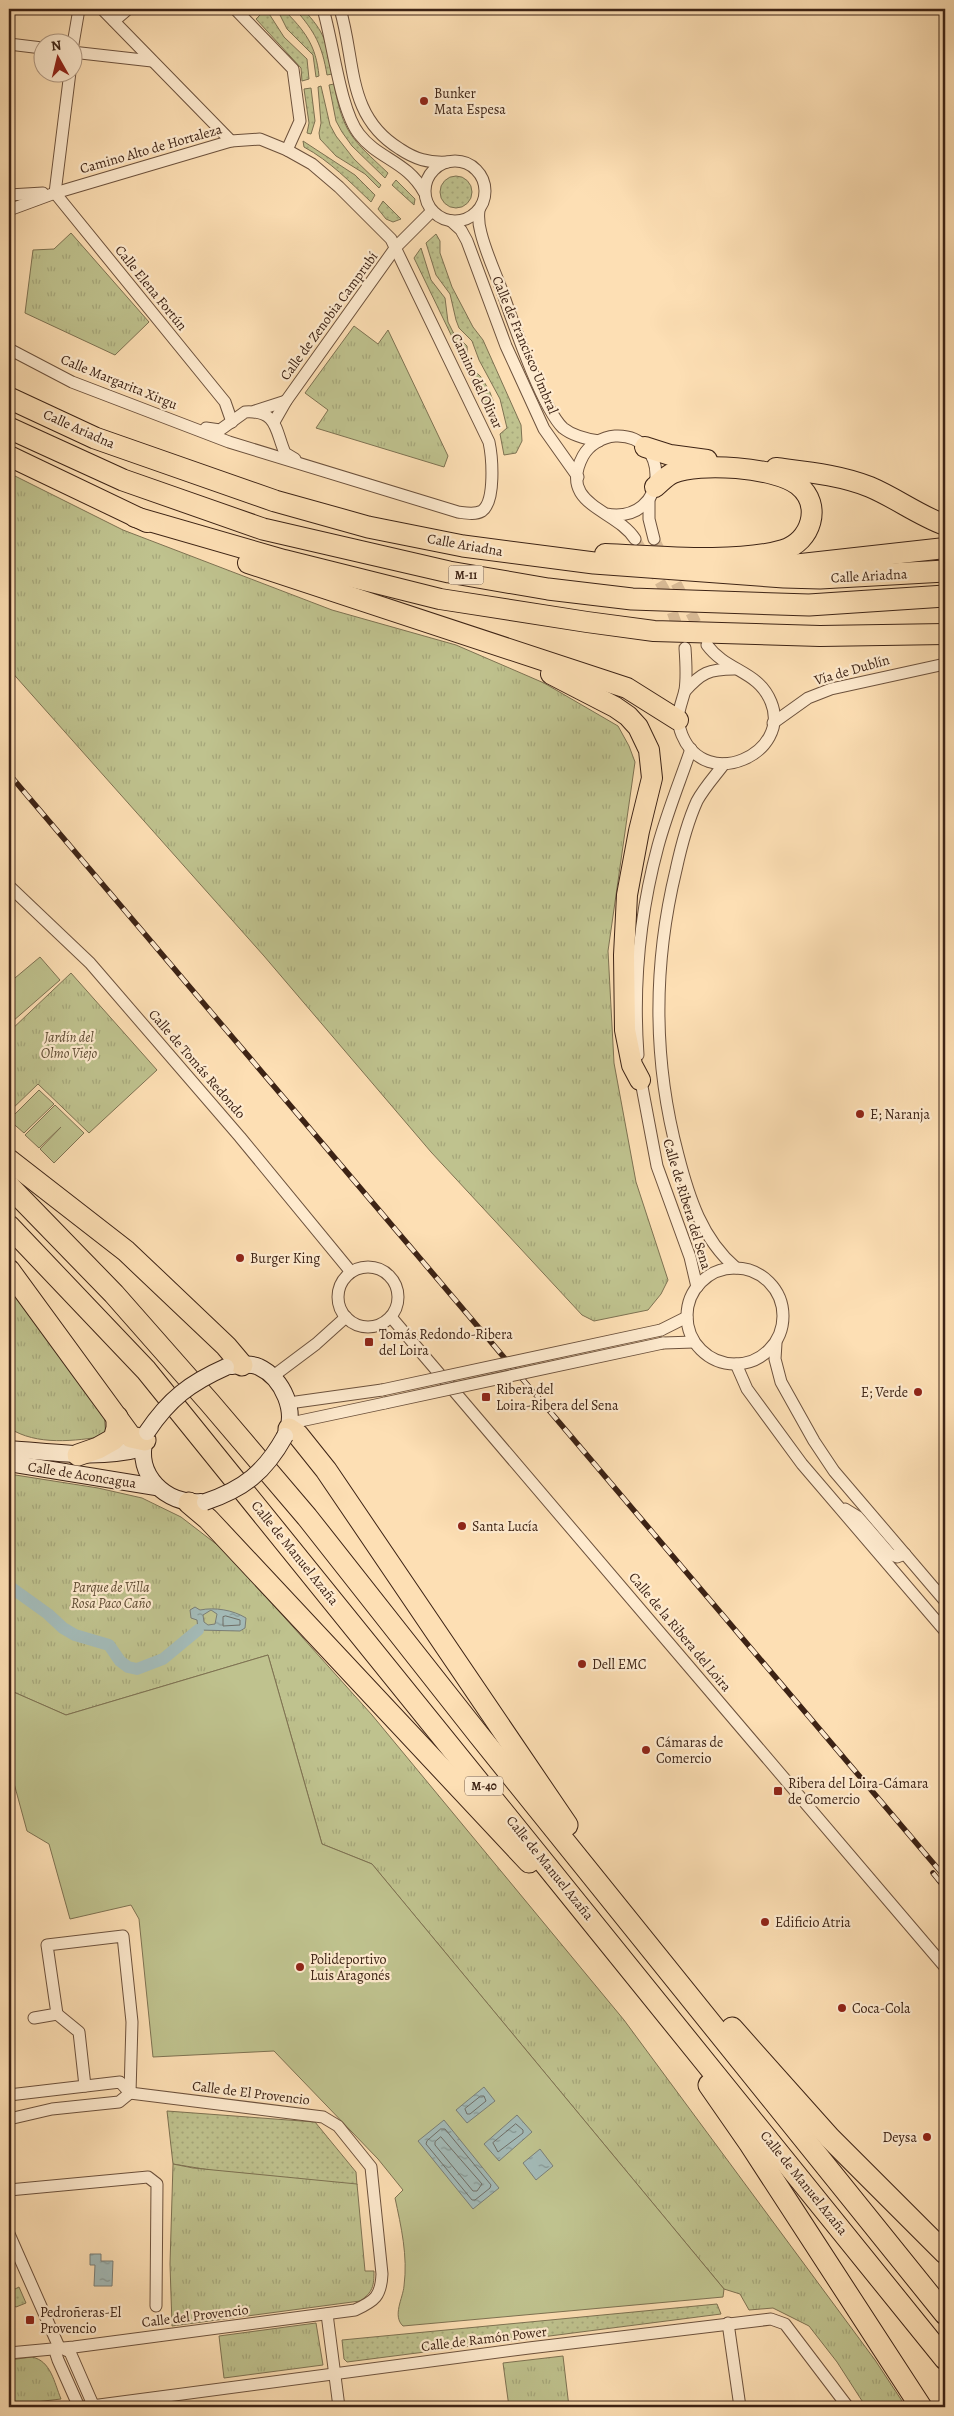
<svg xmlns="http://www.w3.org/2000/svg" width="954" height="2416" font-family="Alegreya,serif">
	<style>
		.grass { fill: url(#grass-dots); stroke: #7e7252 }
		.park { fill: url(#park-tufts); stroke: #7e7252 }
		.pitch { fill: #bfc28e; stroke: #7e7252 }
		.water { fill: url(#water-ripples); stroke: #7a7e76; fill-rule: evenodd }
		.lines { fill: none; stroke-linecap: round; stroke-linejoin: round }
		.shore { stroke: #706e66; stroke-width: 1 }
		.canal { stroke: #a3bab7; stroke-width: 12 }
		.minor-tunnel { stroke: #d7b994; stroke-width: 11; stroke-dasharray: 11 5.5; stroke-linecap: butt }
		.minor-casing { stroke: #6d523d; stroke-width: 13 }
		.secondary-casing { stroke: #3d2315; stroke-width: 18 }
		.trunk-casing { stroke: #3d2315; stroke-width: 22 }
		.motorway-casing { stroke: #3d2315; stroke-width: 23 }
		.minor { stroke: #feeace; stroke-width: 11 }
		.secondary { stroke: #feeace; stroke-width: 16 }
		.trunk { stroke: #fddfb4; stroke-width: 20 }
		.motorway { stroke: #fddfb4; stroke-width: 21 }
		.rail-casing { stroke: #3d2315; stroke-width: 5.5 }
		.rail { stroke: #feeace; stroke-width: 4; stroke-dasharray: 11; stroke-linecap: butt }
		.minor-bridge-casing { stroke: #6d523d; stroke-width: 13; stroke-linecap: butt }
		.secondary-bridge-casing { stroke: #3d2315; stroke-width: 18; stroke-linecap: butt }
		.minor-bridge { stroke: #feeace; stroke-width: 11 }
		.secondary-bridge { stroke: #feeace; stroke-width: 16 }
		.poi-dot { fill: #8f2418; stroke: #feeace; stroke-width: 2 }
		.labels { text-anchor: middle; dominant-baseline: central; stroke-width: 4.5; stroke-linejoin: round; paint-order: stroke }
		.shield { fill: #feeace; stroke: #775f4c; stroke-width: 1 }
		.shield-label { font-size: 12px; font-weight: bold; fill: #3d2315 }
		.poi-label { font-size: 14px; fill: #3d2315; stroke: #feeace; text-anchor: start }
		.street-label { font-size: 14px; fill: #3d2315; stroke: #feeace }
		.park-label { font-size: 14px; font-style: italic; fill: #5e4b33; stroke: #feeace }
	</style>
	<defs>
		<pattern id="grass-dots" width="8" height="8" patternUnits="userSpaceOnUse" patternTransform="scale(1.25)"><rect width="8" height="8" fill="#bfc28e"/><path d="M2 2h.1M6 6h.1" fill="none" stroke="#a5a67a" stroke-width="1.8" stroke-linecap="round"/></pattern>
		<pattern id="park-tufts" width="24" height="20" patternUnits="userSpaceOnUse" patternTransform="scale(1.25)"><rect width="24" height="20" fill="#bfc28e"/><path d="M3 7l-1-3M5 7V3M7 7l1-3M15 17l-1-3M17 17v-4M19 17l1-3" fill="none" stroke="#a5a67a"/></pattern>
		<pattern id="water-ripples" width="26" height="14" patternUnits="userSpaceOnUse" patternTransform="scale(1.25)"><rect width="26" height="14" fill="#a3bab7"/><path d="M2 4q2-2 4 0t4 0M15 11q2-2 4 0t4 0" fill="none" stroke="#869794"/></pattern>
	</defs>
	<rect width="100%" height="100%" fill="#fddfb4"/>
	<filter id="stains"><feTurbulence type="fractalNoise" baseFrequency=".004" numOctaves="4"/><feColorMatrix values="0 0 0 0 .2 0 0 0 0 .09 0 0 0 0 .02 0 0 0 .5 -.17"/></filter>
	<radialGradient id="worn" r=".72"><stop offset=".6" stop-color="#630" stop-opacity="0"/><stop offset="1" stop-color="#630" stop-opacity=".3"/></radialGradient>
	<g class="grass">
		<path d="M 266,9 L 284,37 L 307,59 L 309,79 L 302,81 L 301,68 L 256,19 Z"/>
		<path d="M 277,9 L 283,9 C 305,31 316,45 319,76 L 316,77 L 313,55 L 287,29 Z"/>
		<path d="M 295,9 L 303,9 C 326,34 326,41 332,74 L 327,75 C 322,45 315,32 295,9 Z"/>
		<path d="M 334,84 C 343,134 353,140 388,173 L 385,178 L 352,146 L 342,132 L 336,121 L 329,85 Z"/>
		<path d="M 321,86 L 330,125 L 336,136 L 354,159 L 381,185 L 379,188 L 365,174 L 336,156 L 320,139 L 319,133 L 321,123 L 318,87 Z"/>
		<path d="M 311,88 L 315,121 L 311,134 L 307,133 L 309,123 L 304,89 Z"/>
		<path d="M 303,141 L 355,175 L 375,195 L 371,202 C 350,182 330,161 304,147 Z"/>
		<circle cx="456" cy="192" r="16"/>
		<path d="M 396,180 L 415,199 L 414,205 L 392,185 Z"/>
		<path d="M 383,201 L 401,219 L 393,222 L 386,219 L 378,209 Z"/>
		<path d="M 436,234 L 440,241 L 440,253 L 452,287 L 473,327 L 483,340 L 521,425 L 522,441 L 516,453 L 504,455 L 500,434 L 507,428 L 500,399 L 479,360 L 472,341 L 459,328 L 456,320 L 450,294 L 436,275 L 426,243 Z"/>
		<path d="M 421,248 L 431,280 L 445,298 L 448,322 L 453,332 L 467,346 L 468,364 L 481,377 L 489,390 L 494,403 L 495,426 L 414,258 Z"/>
		<path d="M 167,2111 L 315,2122 L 356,2172 L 357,2185 L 216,2171 L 173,2164 Z"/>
		<path d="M 19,2287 L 26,2303 L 16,2307 L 9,2303 L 9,2292 Z"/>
		<path d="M 717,2304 L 721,2314 L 347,2362 L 344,2359 L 342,2340 Z"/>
	</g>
	<g class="park">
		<path d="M 71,233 L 149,322 L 115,355 L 25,313 L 33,250 L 54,249 Z"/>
		<path d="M 354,326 L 378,344 L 388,330 L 448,456 L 444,467 L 316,428 L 328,410 L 305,393 Z"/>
		<path d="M 9,473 L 123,530 L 332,610 L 456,645 L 544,683 L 618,726 L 629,746 L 635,762 L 608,951 L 614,1063 L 636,1182 L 668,1280 L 661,1294 L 648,1310 L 594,1321 L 582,1315 L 431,1152 L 264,956 L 9,669 Z"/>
		<path d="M 71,973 L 157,1070 L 89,1133 L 38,1084 L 9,1112 L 9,1032 Z"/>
		<path d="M 9,1282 L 104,1413 L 106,1436 C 75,1441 37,1446 9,1428 Z"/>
		<path d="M 9,1474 L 98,1488 L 142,1498 L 181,1517 L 224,1550 L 372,1715 L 624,2020 L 875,2360 L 906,2407 L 866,2407 L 837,2362 L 809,2326 L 773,2308 L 749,2310 L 740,2294 L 724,2289 L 372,1864 L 322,1844 L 268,1655 L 66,1715 L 9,1690 Z"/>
		<path d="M 173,2164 L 193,2168 L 357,2184 L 365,2271 L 374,2271 C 374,2286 373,2292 360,2301 L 172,2326 L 170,2264 Z"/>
		<path d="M 316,2323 L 323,2365 L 224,2378 L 219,2336 Z"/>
		<path d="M 563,2356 L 569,2407 L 509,2407 L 503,2363 Z"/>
		<path d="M 32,2357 C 51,2361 54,2382 61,2399 L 9,2405 L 9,2360 Z"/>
	</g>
	<g class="pitch">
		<path d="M 40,957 L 60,980 L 13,1021 L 9,1016 L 9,983 Z"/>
		<path d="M 39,1090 L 54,1104 L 24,1133 L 9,1120 Z"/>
		<path d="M 55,1105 L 84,1133 L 54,1163 L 40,1149 L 61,1127 L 39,1148 L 25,1135 Z"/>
		<path d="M 268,1655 L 322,1844 L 372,1864 L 724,2289 L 723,2297 L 403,2326 C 392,2316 403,2298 404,2286 C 408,2256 401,2226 395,2198 L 403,2190 L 378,2159 L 274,2051 L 153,2057 L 139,1919 L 131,1905 L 70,1919 L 49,1844 L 27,1831 L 9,1765 L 9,1690 L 66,1715 Z"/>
	</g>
	<g class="water">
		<path d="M 195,1607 L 200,1610 C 215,1607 233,1610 246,1618 L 245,1628 L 240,1631 L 198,1630 L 197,1620 L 191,1618 L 190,1610 ZM 211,1610 L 217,1614 L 215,1624 L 208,1625 L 204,1622 L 203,1615 Z"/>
		<path d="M 484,2087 L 495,2101 L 467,2123 L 456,2110 Z"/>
		<path d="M 517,2115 L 532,2132 L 499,2161 L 484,2144 Z"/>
		<path d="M 444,2120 L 499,2188 L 473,2209 L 418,2141 Z"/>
		<path d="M 540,2149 L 553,2166 L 536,2180 L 523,2163 Z"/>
		<path d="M 90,2254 L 101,2254 L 101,2261 L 113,2261 L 112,2286 L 94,2286 L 95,2265 L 90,2265 Z"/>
	</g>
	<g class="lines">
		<g class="shore">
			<path d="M 226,1616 L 240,1620 L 240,1625 L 223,1626 L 223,1617 Z"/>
			<path d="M 481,2096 L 484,2096 L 486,2101 L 470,2114 L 467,2114 L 465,2109 Z"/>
			<path d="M 516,2124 L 523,2130 L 523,2133 L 498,2152 L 493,2143 Z"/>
			<path d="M 441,2129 L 445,2129 L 491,2185 L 490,2188 L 475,2200 L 472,2200 L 426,2144 L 427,2141 Z"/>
			<path d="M 441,2137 L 482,2184 L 477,2191 L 473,2191 L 435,2145 L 435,2142 Z"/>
		</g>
		<path class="canal" d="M 9,1586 L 48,1614 L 63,1628 L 75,1635 L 109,1645 L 120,1661 L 128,1667 L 137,1669 L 163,1659 L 198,1630"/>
		<g class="minor-tunnel">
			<path d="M 635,539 L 664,589 L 685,648"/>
			<path d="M 654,539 L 702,635"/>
		</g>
		<g class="minor-casing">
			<g id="minor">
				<path d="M 102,9 L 231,141"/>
				<path d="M 235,9 L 293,69 L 300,121 L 287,150"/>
				<path d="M 323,9 C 333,42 340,110 359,134 C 378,159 407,161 424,192"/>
				<path d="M 340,9 C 356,62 346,116 400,149 C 415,159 428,163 447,162"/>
				<path d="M 114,21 L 128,9"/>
				<path d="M 9,44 L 42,48"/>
				<path d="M 72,50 L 79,9"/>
				<path d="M 72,52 L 152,61"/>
				<circle cx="455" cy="191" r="30"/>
				<path d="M 55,193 L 225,402 L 232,422"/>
				<path d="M 55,193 L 70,72"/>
				<path d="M 9,195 L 43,193"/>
				<path d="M 9,210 L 55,193 L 231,141 L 260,139 L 287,150 L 312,164 L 339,187 L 391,239 L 489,442 C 492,456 496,501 482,511 C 475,515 466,513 458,512 L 229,442 L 72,382 L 9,349"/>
				<path d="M 479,210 C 478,218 479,226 481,233 C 486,253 495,272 502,291 C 513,322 542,408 563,428 C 573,436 586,439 599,441"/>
				<path d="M 451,221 L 461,230 L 467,241 L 506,346 L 544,429 L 578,477"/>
				<path d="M 255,411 L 286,401"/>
				<path d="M 274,422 L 286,401 L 396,247 L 432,211"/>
				<path d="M 206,428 L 220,430 L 245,412 C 278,410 275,430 285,453 L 295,459"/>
				<path d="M 649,500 L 649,519 L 654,539"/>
				<path d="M 606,514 C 670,525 672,433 615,436 C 602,437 589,445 583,456 C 557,505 616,509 635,539"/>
				<path d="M 685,648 C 686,662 687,677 685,690 C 681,707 674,716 682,735 C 706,793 792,753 771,702 C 758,670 727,672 707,645"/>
				<path d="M 685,691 C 701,673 709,669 734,669"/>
				<path d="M 773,723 L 808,698 L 831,689 L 945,664"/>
				<path d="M 724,764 C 715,776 704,788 697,801 C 687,823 681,847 676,870 C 653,965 653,1061 678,1155 C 689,1198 702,1239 736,1268"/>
				<path d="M 9,886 L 90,963 L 240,1137 L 351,1272"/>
				<path d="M 638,1055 C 633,986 640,913 658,846 C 667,813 680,781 691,749"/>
				<path d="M 640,1076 L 657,1166 L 690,1257 L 697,1287"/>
				<circle cx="368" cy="1297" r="30"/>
				<circle cx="735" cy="1316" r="48"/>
				<path d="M 391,1317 L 945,1967"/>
				<path d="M 661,1330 L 687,1317"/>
				<path d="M 663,1343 L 694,1342"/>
				<path d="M 776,1343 L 775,1359 L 781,1382 L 814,1441 L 834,1471 L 945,1601"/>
				<path d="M 736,1364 L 747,1389 L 802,1464 L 945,1631"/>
				<path d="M 272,1377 L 316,1344 L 346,1317"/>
				<path d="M 289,1403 L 382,1390"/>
				<path d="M 291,1423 L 385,1403"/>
				<path d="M 845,1509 L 858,1517 L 890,1554 L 897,1557 L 905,1554"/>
				<path d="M 57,2014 L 79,2032 L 85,2086"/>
				<path d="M 9,2095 L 120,2082 L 130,2093"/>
				<path d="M 9,2119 L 52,2109 L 119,2102 L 130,2093 L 132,2022 L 123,1936 L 47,1945 L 57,2014 L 34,2018"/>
				<path d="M 9,2190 L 148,2177 L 157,2184 L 156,2306"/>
				<path d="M 9,2234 L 59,2347 L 70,2352 L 94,2407"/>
				<path d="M 327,2314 L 339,2407"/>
				<path d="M 728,2323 L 740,2407"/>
				<path d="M 59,2347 L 56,2354 L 58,2360 L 79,2407"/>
				<path d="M 9,2353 L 74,2347 L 355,2310 C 375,2301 381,2296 382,2274 L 371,2167 L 338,2126 L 323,2117 L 130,2093"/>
				<path d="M 84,2407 L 529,2348 L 771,2319 L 785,2324 L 848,2407"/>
			</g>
		</g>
		<g class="secondary-casing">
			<g id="secondary">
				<path d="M 231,1366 C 239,1365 251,1363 259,1367 C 283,1378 298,1413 285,1436"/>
				<path d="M 145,1439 C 135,1475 166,1505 201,1502"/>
				<path d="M 9,1449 C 55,1452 97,1460 143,1448"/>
				<path d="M 9,1463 L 156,1487"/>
			</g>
		</g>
		<g class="trunk-casing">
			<g id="trunk">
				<path d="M 645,447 L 670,455 L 707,460"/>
				<path d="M 9,456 L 147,522"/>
				<path d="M 776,468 C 807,472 840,475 870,487 C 896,498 918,515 945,525"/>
				<path d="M 135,517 L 284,560 L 440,599 L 587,622 L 654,631 L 820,636 L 945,634"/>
				<path d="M 605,554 C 656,556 736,564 783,550 C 811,542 823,505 798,485 C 775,467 699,462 673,473 C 666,476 661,482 655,487"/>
				<path d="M 248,563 L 627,688 L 678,720"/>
				<path d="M 756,569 L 945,548"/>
				<path d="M 551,674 L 615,707 L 628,716 L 638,727 L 649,750 L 652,778 L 639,831 L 627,895 L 624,955 L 625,1030 L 632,1065 L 640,1080"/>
			</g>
		</g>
		<g class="motorway-casing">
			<g id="motorway">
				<path d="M 9,398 L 95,438 L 275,501 L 368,527 L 463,546 L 594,563 L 784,577 L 820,578 L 945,571"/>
				<path d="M 9,428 L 123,480 L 263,529 L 449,572 L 548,589 L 632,599 L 809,605 L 945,596"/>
				<path d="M 9,1160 L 126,1251 L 226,1346 L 242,1365"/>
				<path d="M 9,1186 L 114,1294 L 210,1403 L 307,1517 L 478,1734 L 945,2314"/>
				<path d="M 9,1226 L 146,1370 L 945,2359"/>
				<path d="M 9,1270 L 131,1437 L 145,1440"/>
				<path d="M 289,1429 L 298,1435 L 326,1470 L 567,1825"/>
				<path d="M 78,1455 L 98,1448 L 114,1439 L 117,1428 L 117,1417"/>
				<path d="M 189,1503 L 208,1519 L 529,1862"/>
				<path d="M 732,2028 L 830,2138 L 945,2253"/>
				<path d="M 709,2085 L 750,2144 L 921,2407"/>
			</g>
		</g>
		<use href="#minor" class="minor"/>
		<use href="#secondary" class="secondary"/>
		<use href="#trunk" class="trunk"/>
		<use href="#motorway" class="motorway"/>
		<g class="rail-casing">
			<g id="rail">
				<path d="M 9,774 L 945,1877"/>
				<path d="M 933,1873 L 945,1888"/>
			</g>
		</g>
		<use href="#rail" class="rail"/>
		<g class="minor-bridge-casing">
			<g id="minor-bridge">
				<path d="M 382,1390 L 661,1330"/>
				<path d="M 385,1403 L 663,1343"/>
			</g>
		</g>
		<g class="secondary-bridge-casing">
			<g id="secondary-bridge">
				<path d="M 147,1432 C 169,1399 190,1383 226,1367"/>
				<path d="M 205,1502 C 244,1489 265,1472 285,1436"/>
			</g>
		</g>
		<use href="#minor-bridge" class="minor-bridge"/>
		<use href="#secondary-bridge" class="secondary-bridge"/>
	</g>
	<g class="poi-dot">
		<circle cx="424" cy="101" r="5"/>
		<circle cx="860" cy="1114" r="5"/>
		<circle cx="240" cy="1258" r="5"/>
		<rect x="364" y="1337" width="10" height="10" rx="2.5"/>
		<circle cx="918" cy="1392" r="5"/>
		<rect x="481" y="1392" width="10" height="10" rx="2.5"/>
		<circle cx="462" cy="1526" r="5"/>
		<circle cx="582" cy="1664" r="5"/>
		<circle cx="646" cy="1750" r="5"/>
		<rect x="773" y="1786" width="10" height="10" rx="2.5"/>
		<circle cx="765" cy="1922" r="5"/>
		<circle cx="300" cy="1967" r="5"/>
		<circle cx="842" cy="2008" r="5"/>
		<circle cx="927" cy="2137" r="5"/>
		<rect x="25" y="2315" width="10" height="10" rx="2.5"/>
	</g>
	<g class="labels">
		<g class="shield">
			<rect x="448.5" y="565.5" width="35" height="19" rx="4"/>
			<rect x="465" y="1776.5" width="38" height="19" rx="4"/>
		</g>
		<g class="shield-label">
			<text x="466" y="575">M-11</text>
			<text x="484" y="1786">M-40</text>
		</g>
		<g class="poi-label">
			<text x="434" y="93">Bunker<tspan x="434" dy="16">Mata Espesa</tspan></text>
			<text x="870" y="1114">E; Naranja</text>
			<text x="250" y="1258">Burger King</text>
			<text x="379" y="1334">Tomás Redondo-Ribera<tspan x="379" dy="16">del Loira</tspan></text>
			<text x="496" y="1389">Ribera del<tspan x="496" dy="16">Loira-Ribera del Sena</tspan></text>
			<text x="908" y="1392" text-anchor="end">E; Verde</text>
			<text x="472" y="1526">Santa Lucía</text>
			<text x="592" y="1664">Dell EMC</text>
			<text x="656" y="1742">Cámaras de<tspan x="656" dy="16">Comercio</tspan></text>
			<text x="788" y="1783">Ribera del Loira-Cámara<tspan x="788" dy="16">de Comercio</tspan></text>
			<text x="775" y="1922">Edificio Atria</text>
			<text x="310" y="1959">Polideportivo<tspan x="310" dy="16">Luis Aragonés</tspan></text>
			<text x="852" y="2008">Coca-Cola</text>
			<text x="917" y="2137" text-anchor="end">Deysa</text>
			<text x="40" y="2312">Pedroñeras-El<tspan x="40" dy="16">Provencio</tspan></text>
		</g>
		<g class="street-label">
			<text transform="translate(151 149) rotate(-16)">Camino Alto de Hortaleza</text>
			<text transform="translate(151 288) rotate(51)">Calle Elena Fortún</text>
			<text transform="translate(329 316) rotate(-54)">Calle de Zenobia Camprubí</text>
			<text transform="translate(525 345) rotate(67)">Calle de Francisco Umbral</text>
			<text transform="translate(477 381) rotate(65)">Camino del Olivar</text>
			<text transform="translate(119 382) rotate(22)">Calle Margarita Xirgu</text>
			<text transform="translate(79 429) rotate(24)">Calle Ariadna</text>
			<text transform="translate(465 545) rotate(10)">Calle Ariadna</text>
			<text transform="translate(869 576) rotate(-3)">Calle Ariadna</text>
			<text transform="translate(852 670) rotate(-16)">Vía de Dublín</text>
			<text transform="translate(197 1064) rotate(49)">Calle de Tomás Redondo</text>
			<text transform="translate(687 1204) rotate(73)">Calle de Ribera del Sena</text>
			<text transform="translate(82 1475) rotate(9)">Calle de Aconcagua</text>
			<text transform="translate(295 1553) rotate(51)">Calle de Manuel Azaña</text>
			<text transform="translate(680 1632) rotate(50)">Calle de la Ribera del Loira</text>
			<text transform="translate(550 1868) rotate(51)">Calle de Manuel Azaña</text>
			<text transform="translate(251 2093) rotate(7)">Calle de El Provencio</text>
			<text transform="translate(804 2183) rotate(51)">Calle de Manuel Azaña</text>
			<text transform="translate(195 2316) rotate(-7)">Calle del Provencio</text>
			<text transform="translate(484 2339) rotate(-7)">Calle de Ramón Power</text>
		</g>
		<g class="park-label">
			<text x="69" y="1037">Jardín del<tspan x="69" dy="16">Olmo Viejo</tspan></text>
			<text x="111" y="1587">Parque de Villa<tspan x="111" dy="16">Rosa Paco Caño</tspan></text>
		</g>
	</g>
	<rect width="954" height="2416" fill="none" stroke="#fddfb4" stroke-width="30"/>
	<rect x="10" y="10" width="934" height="2396" fill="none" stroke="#3d2315" stroke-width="2.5"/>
	<rect x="15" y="15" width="924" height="2386" fill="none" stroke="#3d2315"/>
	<g transform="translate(58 58) rotate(352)"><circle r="24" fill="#feeace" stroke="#b19a84"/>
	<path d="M0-4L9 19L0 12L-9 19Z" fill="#8f2418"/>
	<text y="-8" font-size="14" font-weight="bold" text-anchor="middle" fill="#3d2315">N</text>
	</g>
	<rect width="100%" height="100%" filter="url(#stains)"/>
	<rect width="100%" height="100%" fill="url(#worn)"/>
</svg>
